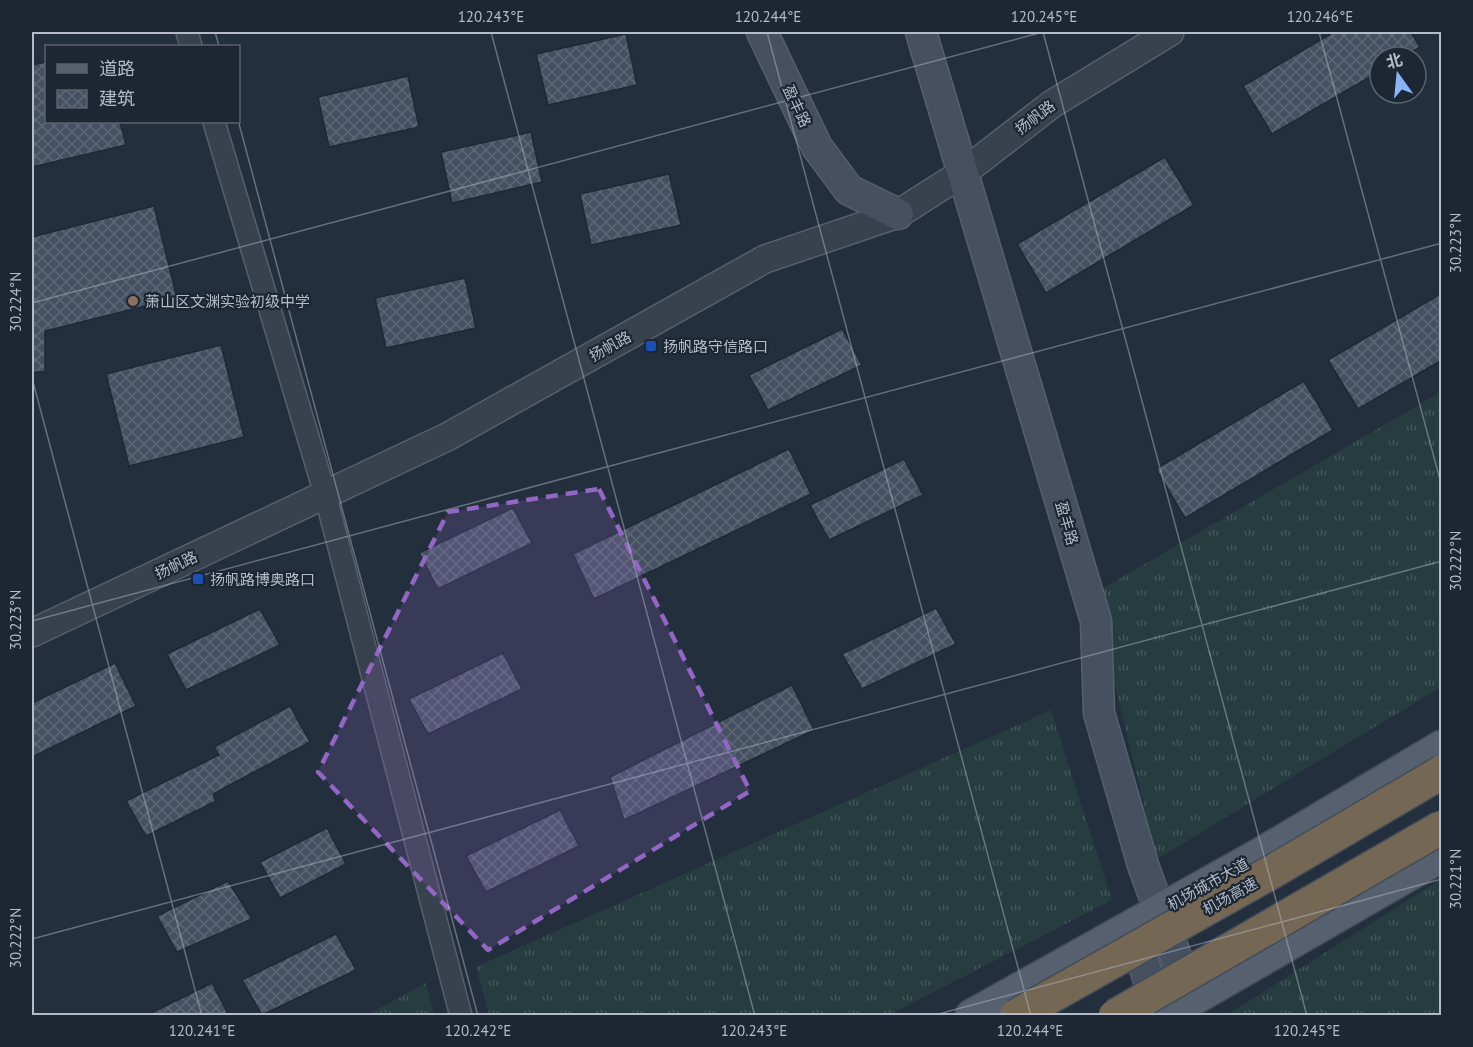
<svg xmlns="http://www.w3.org/2000/svg" width="1473" height="1047" font-family="'PT Sans','Noto Sans SC',sans-serif">
	<style>
		.grass { fill: url(#grass-tufts) }
		.building { fill: url(#building-cross-hatch); stroke: #1f2835; stroke-width: 1.5 }
		.lines { fill: none; stroke-linecap: round; stroke-linejoin: round }
		.minor-casing { stroke: #565f6c; stroke-width: 24 }
		.tertiary-casing { stroke: #565f6c; stroke-width: 30 }
		.secondary-casing { stroke: #565f6c; stroke-width: 33 }
		.primary-casing { stroke: #414a57; stroke-width: 36 }
		.minor { stroke: #38414e; stroke-width: 21 }
		.tertiary { stroke: #38414e; stroke-width: 27 }
		.secondary { stroke: #465061; stroke-width: 30 }
		.primary { stroke: #56606e; stroke-width: 33 }
		.motorway-bridge-casing { stroke: #434c59; stroke-width: 36; stroke-linecap: butt }
		.motorway-bridge { stroke: #746855; stroke-width: 33 }
		.marked { fill: #9266c3; fill-opacity: 0.2; stroke: #9266c3; stroke-width: 4.5; stroke-dasharray: 12 8; stroke-linejoin: round }
		.ticks { fill: none; stroke: #b4bcc9; stroke-width: 1.5; stroke-opacity: 0.45 }
		.education-dot { fill: #8d6e63; stroke: #1d2633; stroke-width: 2 }
		.transit-dot { fill: #1a4fb4; stroke: #1d2633; stroke-width: 2 }
		.labels { text-anchor: middle; dominant-baseline: central; stroke-width: 4.5; stroke-linejoin: round; paint-order: stroke }
		.street-label { font-size: 15px; fill: #b4bcc9; stroke: #1d2633 }
		.poi-label { font-size: 15px; fill: #b4bcc9; stroke: #1d2633; text-anchor: start }
		.neatline { fill: none; stroke: #b4bcc9; stroke-width: 2 }
		.ticks-label { font-size: 15px; text-anchor: middle; fill: #b4bcc9 }
	</style>
	<defs>
		<pattern id="grass-tufts" width="24" height="20" patternUnits="userSpaceOnUse" patternTransform="scale(1.5)"><rect width="24" height="20" fill="#263c3f"/><path d="M3 7l-1-3M5 7V3M7 7l1-3M15 17l-1-3M17 17v-4M19 17l1-3" fill="none" stroke="#435659"/></pattern>
		<pattern id="building-cross-hatch" width="8" height="8" patternUnits="userSpaceOnUse" patternTransform="scale(1.5)"><rect width="8" height="8" fill="#455162"/><path d="M0 0l8 8M0 8l8-8" fill="none" stroke="#5d6877"/></pattern>
	</defs>
	<rect width="100%" height="100%" fill="#242f3e"/>
	<g class="grass">
		<path d="M 1441,392 L 1441,687 L 1157,859 L 1093,594 Z"/>
		<path d="M 1051,710 L 1112,900 L 889,1015 L 489,1015 L 476,967 Z"/>
		<path d="M 1441,879 L 1441,1015 L 1227,1015 Z"/>
		<path d="M 426,983 L 434,1015 L 367,1015 Z"/>
	</g>
	<g class="building">
		<path d="M 1334,32 L 1411,32 L 1420,47 L 1403,57 L 1380,57 L 1380,71 L 1272,134 L 1243,86 Z"/>
		<path d="M 626,34 L 637,85 L 548,105 L 536,54 Z"/>
		<path d="M 46,62 L 46,122 L 120,122 L 126,145 L 32,167 L 32,65 Z"/>
		<path d="M 408,76 L 419,127 L 329,147 L 318,97 Z"/>
		<path d="M 531,132 L 542,182 L 452,203 L 441,152 Z"/>
		<path d="M 1165,157 L 1194,205 L 1046,293 L 1017,244 Z"/>
		<path d="M 669,174 L 681,225 L 591,245 L 580,194 Z"/>
		<path d="M 154,206 L 177,298 L 45,331 L 45,372 L 32,372 L 32,237 Z"/>
		<path d="M 465,278 L 476,328 L 386,348 L 375,298 Z"/>
		<path d="M 1442,293 L 1442,360 L 1358,409 L 1328,360 Z"/>
		<path d="M 842,329 L 862,365 L 768,410 L 749,375 Z"/>
		<path d="M 221,345 L 244,437 L 129,466 L 106,374 Z"/>
		<path d="M 1304,381 L 1333,430 L 1185,518 L 1156,469 Z"/>
		<path d="M 789,449 L 811,494 L 594,599 L 573,554 Z"/>
		<path d="M 904,459 L 923,495 L 829,540 L 810,505 Z"/>
		<path d="M 513,508 L 532,543 L 438,589 L 419,553 Z"/>
		<path d="M 936,608 L 956,644 L 862,689 L 842,654 Z"/>
		<path d="M 260,609 L 280,645 L 186,690 L 167,654 Z"/>
		<path d="M 503,653 L 522,689 L 428,734 L 409,699 Z"/>
		<path d="M 115,663 L 136,706 L 32,757 L 32,703 Z"/>
		<path d="M 792,685 L 814,730 L 624,820 L 610,777 Z"/>
		<path d="M 290,706 L 310,742 L 213,794 L 216,801 L 146,836 L 126,801 L 219,755 L 214,747 Z"/>
		<path d="M 560,810 L 579,846 L 486,892 L 466,856 Z"/>
		<path d="M 327,828 L 346,864 L 280,898 L 260,862 Z"/>
		<path d="M 228,881 L 252,919 L 177,952 L 157,916 Z"/>
		<path d="M 336,934 L 356,970 L 262,1015 L 242,980 Z"/>
		<path d="M 212,983 L 229,1016 L 145,1016 Z"/>
	</g>
	<g class="lines">
		<g class="minor-casing">
			<g id="minor">
				<path d="M 187,32 L 191,46"/>
				<path d="M 214,122 L 325,494 L 461,1016"/>
			</g>
		</g>
		<g class="tertiary-casing">
			<path id="tertiary" d="M 32,633 L 447,437 L 765,259 L 898,214 L 964,172 L 1052,104 L 1170,32"/>
		</g>
		<g class="secondary-casing">
			<g id="secondary">
				<path d="M 762,32 L 817,147 L 849,190 L 898,214"/>
				<path d="M 921,32 L 1096,621 L 1099,713 L 1143,865 L 1191,998"/>
				<path d="M 1132,927 L 1160,1016"/>
			</g>
		</g>
		<g class="primary-casing">
			<g id="primary">
				<path d="M 972,1016 L 1258,856 L 1442,747"/>
				<path d="M 1163,1016 L 1442,855"/>
			</g>
		</g>
		<use href="#minor" class="minor"/>
		<use href="#tertiary" class="tertiary"/>
		<use href="#secondary" class="secondary"/>
		<use href="#primary" class="primary"/>
		<g class="motorway-bridge-casing">
			<g id="motorway-bridge">
				<path d="M 1016,1016 L 1270,873 L 1442,772"/>
				<path d="M 1115,1016 L 1442,827"/>
			</g>
		</g>
		<use href="#motorway-bridge" class="motorway-bridge"/>
	</g>
	<path class="marked" d="M 599,489 L 750,791 L 488,950 L 318,772 L 448,512 Z"/>
	<path class="ticks" d="M 215,32 L 219,46M 491,32 L 755,1016M 767,32 L 1031,1016M 1043,32 L 1307,1016M 1319,32 L 1442,487M 238,120 L 478,1016M 32,303 L 1043,32M 32,378 L 202,1016M 32,621 L 1442,243M 32,939 L 1442,561M 931,1016 L 1442,879"/>
	<circle class="education-dot" cx="133" cy="301" r="6"/>
	<g class="transit-dot">
		<rect x="645" y="340" width="12" height="12" rx="3"/>
		<rect x="192" y="573" width="12" height="12" rx="3"/>
	</g>
	<g class="labels">
		<g class="street-label">
			<text transform="translate(797 106) rotate(65)">盈丰路</text>
			<text transform="translate(1035 117) rotate(-37)">扬帆路</text>
			<text transform="translate(610 346) rotate(-29)">扬帆路</text>
			<text transform="translate(1067 523) rotate(74)">盈丰路</text>
			<text transform="translate(176 565) rotate(-25)">扬帆路</text>
			<text transform="translate(1208 884) rotate(-29)">机场城市大道</text>
			<text transform="translate(1230 896) rotate(-29)">机场高速</text>
		</g>
		<g class="poi-label">
			<text x="145" y="301">萧山区文渊实验初级中学</text>
			<text x="663" y="346">扬帆路守信路口</text>
			<text x="210" y="579">扬帆路博奥路口</text>
		</g>
	</g>
	<rect width="1473" height="1047" fill="none" stroke="#1d2633" stroke-width="66"/>
	<rect x="45" y="45" width="195" height="78" fill="#1d2633" stroke="#59626f" stroke-width="1.5"/>
	<rect x="57" y="64" width="30" height="9" fill="#56606e" stroke="#59626f" stroke-width="1.5"/>
	<text x="99" y="75" font-size="18" fill="#b4bcc9">道路</text>
	<rect x="57" y="90" width="30" height="18" fill="url(#building-cross-hatch)" stroke="#59626f" stroke-width="1.5"/>
	<text x="99" y="105" font-size="18" fill="#b4bcc9">建筑</text>
	<g transform="translate(1398 75) rotate(345)"><circle r="28" fill="#1d2633" stroke="#59626f" stroke-width="1.5"/>
	<path d="M0-4.5L10 22L0 15L-10 22Z" fill="#8ab4f8"/>
	<text y="-9" font-size="16" font-weight="bold" text-anchor="middle" fill="#b4bcc9">北</text>
	</g>
	<rect x="33" y="33" width="1407" height="981" class="neatline"/>
	<g class="ticks-label">
		<text x="491" y="22">120.243°E</text>
		<text x="768" y="22">120.244°E</text>
		<text x="1044" y="22">120.245°E</text>
		<text x="1320" y="22">120.246°E</text>
		<text transform="translate(1456 243) rotate(-90)" y="5">30.223°N</text>
		<text transform="translate(16 302) rotate(-90)" y="5">30.224°N</text>
		<text transform="translate(1456 561) rotate(-90)" y="5">30.222°N</text>
		<text transform="translate(16 620) rotate(-90)" y="5">30.223°N</text>
		<text transform="translate(1456 879) rotate(-90)" y="5">30.221°N</text>
		<text transform="translate(16 938) rotate(-90)" y="5">30.222°N</text>
		<text x="202" y="1036">120.241°E</text>
		<text x="478" y="1036">120.242°E</text>
		<text x="754" y="1036">120.243°E</text>
		<text x="1030" y="1036">120.244°E</text>
		<text x="1307" y="1036">120.245°E</text>
	</g>
</svg>
